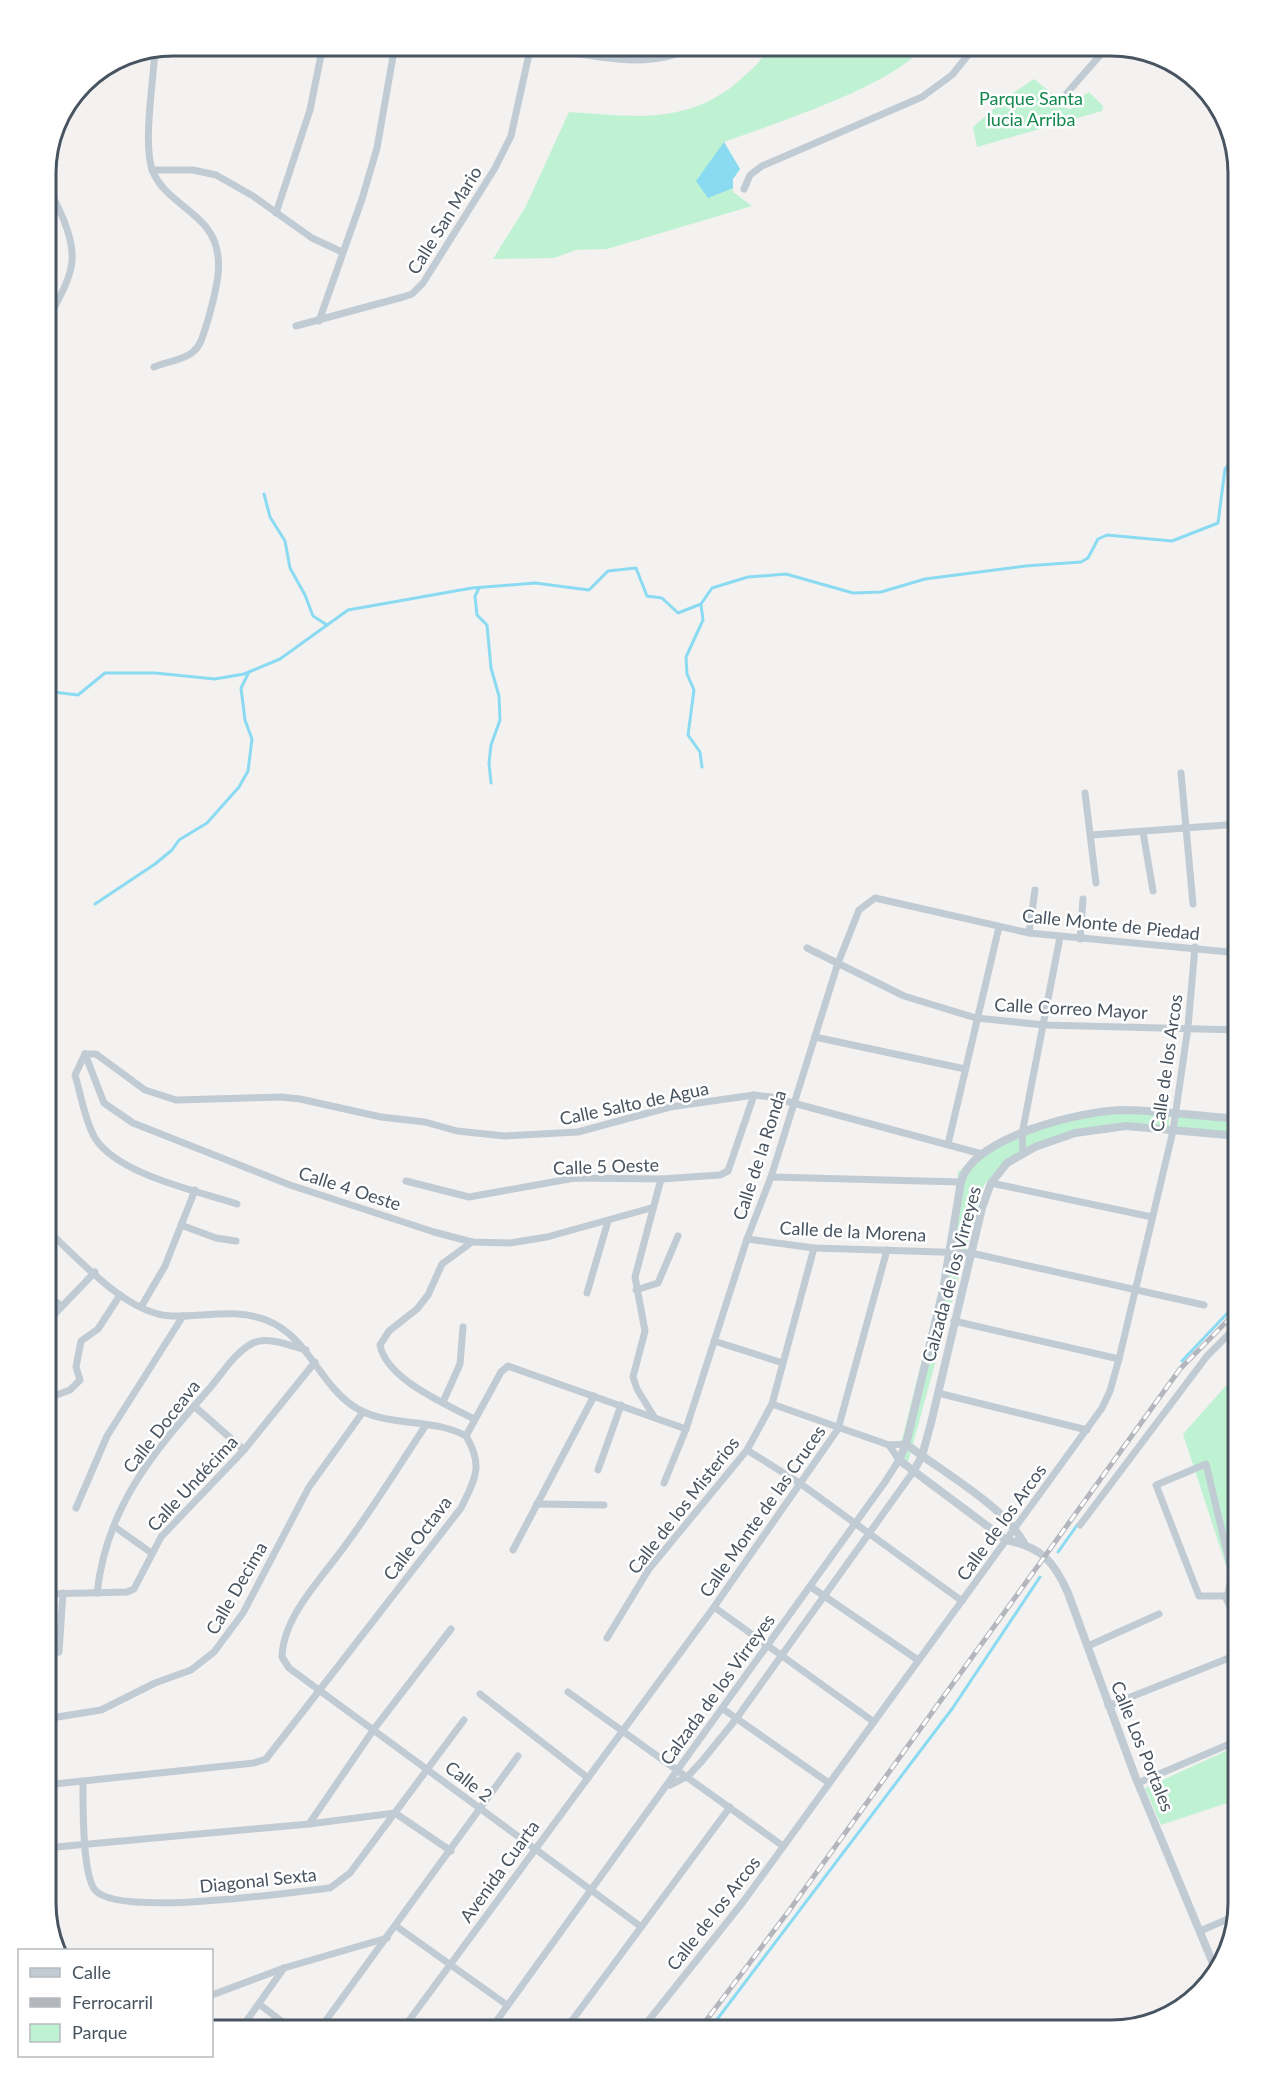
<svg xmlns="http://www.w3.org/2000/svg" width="1284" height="2075" font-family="Lato,sans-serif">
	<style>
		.green { fill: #bff2d2 }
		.water { fill: #8adbf1 }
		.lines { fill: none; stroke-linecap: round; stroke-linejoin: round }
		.stream { stroke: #8adbf1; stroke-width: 3 }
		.minor { stroke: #c1cbd3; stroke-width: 7 }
		.tertiary { stroke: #c1cbd3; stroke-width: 8 }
		.rail-casing { stroke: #b3b6bc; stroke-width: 5 }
		.rail { stroke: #fff; stroke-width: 3; stroke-dasharray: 9; stroke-linecap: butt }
		.labels { text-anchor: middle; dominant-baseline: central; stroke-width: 5; stroke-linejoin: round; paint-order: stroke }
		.park-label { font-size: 18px; fill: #13874d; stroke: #fff }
		.street-label { font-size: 18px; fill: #485460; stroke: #fff }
		.rim { fill: none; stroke: #485460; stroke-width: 3 }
	</style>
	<rect width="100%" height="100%" fill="#f4f1f1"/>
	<g class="green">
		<path d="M 769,45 L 925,45 C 894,86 775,123 724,142 L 740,169 L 733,179 L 733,192 L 752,206 L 607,249 L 576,250 L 554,258 L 493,259 L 526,206 L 569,112 C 634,116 687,126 740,80 C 752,69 763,61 769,45 Z"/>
		<path d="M 1034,79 L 1054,95 L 1061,95 L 1059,101 L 1063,107 L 1070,109 L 1083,104 L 1083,96 L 1089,92 L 1103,106 L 1102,111 L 977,147 L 973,127 L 1010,95 Z"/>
		<path d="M 1121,1108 L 1169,1113 L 1169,1129 L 1125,1125 L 1074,1132 L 1001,1165 L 984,1185 L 908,1462 L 898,1456 L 948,1255 L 958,1172 L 994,1144 L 1051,1120 Z"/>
		<path d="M 1173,1114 L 1239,1118 L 1239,1134 L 1172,1129 Z"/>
		<path d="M 1239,1376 L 1239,1578 L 1232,1584 L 1183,1434 L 1232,1379 Z"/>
		<path d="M 1239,1745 L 1239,1799 L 1161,1825 L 1145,1788 Z"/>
	</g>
	<path class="water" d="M 724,142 L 740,169 L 733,179 L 733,188 L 708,198 L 696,181 Z"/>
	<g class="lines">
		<g class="stream">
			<path d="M 264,494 L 270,517 L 285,541 L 290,568 L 305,595 L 313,616 L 327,625"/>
			<path d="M 479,588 L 475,596 L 477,615 L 487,625 L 491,668 L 499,696 L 500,720 L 491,745 L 489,763 L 491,783"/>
			<path d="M 701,605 L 703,620 L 686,657 L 687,674 L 694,690 L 688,735 L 700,752 L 702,767"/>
			<path d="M 45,691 L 78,695 L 105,673 L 155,673 L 215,679 L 244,674 L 280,659 L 348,610 L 472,588 L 535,583 L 589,590 L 608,571 L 636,568 L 647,596 L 662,598 L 678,613 L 701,604 L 712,588 L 748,577 L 786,574 L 853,593 L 881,592 L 925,579 L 1025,566 L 1081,562 L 1088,558 L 1098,539 L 1107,535 L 1172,541 L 1218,523 L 1225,469 L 1239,453"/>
			<path d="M 95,904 L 155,864 L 172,850 L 179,840 L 207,823 L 239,787 L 248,771 L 252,739 L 245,720 L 241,688 L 248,674"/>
			<path d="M 1182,1361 L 1239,1301"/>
			<path d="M 1058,1552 L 1078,1524"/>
			<path d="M 709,2030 L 952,1709 L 1040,1577"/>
		</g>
		<g class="minor">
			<path d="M 531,46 C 585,53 647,74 697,45"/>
			<path d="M 1067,93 L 1109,45"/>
			<path d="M 152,170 L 193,170 L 216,175 L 253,196 L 312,238 L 342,252"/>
			<path d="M 744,189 L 750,175 L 762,166 L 922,97 L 952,75 L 976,45"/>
			<path d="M 45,201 L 54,197"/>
			<path d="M 276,213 L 310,110 L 323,45"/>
			<path d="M 319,321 L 362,199 L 377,148 L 395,45"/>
			<path d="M 45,326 C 54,306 70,283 72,261 C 74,235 57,204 45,182"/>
			<path d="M 296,326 L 403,297 L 412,294 L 423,283 L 495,168 L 511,136 L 531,45"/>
			<path d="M 154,367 C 167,361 182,361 193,352 C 202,345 204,331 208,320 C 216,290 228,254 206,227 C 190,207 164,197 153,172 C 142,145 154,79 155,48"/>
			<path d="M 1181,773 L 1193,904"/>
			<path d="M 1085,793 L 1096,883"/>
			<path d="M 1143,832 L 1153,891"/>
			<path d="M 1091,835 L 1239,824"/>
			<path d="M 1029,933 L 1035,890"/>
			<path d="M 1080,939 L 1083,899"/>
			<path d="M 807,948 L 904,996 L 976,1018 L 1044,1025 L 1239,1030"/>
			<path d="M 815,1037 L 965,1069"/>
			<path d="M 85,1054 L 96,1054 L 145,1090 L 176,1100 L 281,1097 L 300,1099 L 381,1117 L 425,1122 L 457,1131 L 505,1136 L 578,1132 L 670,1107 L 754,1095 L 771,1097 L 982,1154"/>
			<path d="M 85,1054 L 104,1103 L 133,1123 L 290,1185 L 434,1232 L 472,1242 L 510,1243 L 547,1237 L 651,1208"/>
			<path d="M 85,1054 L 75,1075 C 81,1095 85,1121 95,1138 C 117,1174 197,1191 237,1204"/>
			<path d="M 948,1144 L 999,927"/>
			<path d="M 1023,1153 L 1022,1134 L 1060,937"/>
			<path d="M 771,1177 L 961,1182"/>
			<path d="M 406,1181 L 469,1197 L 575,1178 L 661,1179 L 720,1175 L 728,1171 L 754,1095"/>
			<path d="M 991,1183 L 1152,1217"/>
			<path d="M 181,1225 L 216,1238 L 236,1241"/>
			<path d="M 45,1228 C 77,1257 126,1314 171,1316 C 202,1317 236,1308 266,1320 C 308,1336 318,1382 353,1406 C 385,1428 432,1417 466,1436"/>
			<path d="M 747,1239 L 814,1248 L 971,1253 L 1204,1305"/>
			<path d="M 472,1242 L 442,1264 L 428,1295 L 417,1309 L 389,1331 L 380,1345 C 386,1379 446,1404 474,1419"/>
			<path d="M 636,1290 L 658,1283 L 678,1236"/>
			<path d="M 587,1293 L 608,1221"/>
			<path d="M 45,1295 L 62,1306"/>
			<path d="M 141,1307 L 165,1266 L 195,1190"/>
			<path d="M 954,1321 L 1119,1359"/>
			<path d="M 45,1324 L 95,1272"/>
			<path d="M 714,1341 L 783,1363"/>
			<path d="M 938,1393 L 1087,1430"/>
			<path d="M 443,1402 L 460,1364 L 463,1327"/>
			<path d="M 772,1404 L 889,1445 L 906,1444"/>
			<path d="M 194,1406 L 244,1450"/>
			<path d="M 45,1410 L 51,1397 L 70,1390 L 80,1380 L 76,1367 L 81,1341 L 98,1329 L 120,1295"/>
			<path d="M 653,1415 L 637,1389 L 633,1377 L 645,1331 L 635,1277 L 661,1179"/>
			<path d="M 426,1425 C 400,1464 375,1505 347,1543 C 324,1576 283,1615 282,1657 L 289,1668 L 640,1926"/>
			<path d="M 747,1450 L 801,1484 L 962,1601"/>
			<path d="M 598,1470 L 621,1405"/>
			<path d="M 664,1483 L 686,1429 L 747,1239 L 771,1177 L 838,963 L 859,910 L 875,898 L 1029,933 L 1239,953"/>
			<path d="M 537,1504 L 604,1505"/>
			<path d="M 76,1508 L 107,1436 L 183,1316"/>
			<path d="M 1080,1525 L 1207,1356 L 1239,1324"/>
			<path d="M 115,1527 L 150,1552"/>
			<path d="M 513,1550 L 594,1396"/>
			<path d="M 811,1587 L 918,1660"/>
			<path d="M 97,1593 C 107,1505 153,1453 209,1389 C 222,1374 235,1352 253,1343 C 268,1336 291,1346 306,1350"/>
			<path d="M 45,1594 L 127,1592 L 134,1589 L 161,1537 L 244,1450 L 315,1362"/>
			<path d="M 1227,1598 L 1232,1573 L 1206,1464 L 1156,1485 L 1199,1596 L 1225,1596 L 1239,1626"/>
			<path d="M 714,1607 L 874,1722"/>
			<path d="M 607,1638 L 649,1569 L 747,1450 L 772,1404 L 814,1248"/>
			<path d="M 1088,1646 L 1159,1614"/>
			<path d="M 45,1657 L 59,1652 L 63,1593"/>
			<path d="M 568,1692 L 783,1846"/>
			<path d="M 480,1694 L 588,1778"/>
			<path d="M 1108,1706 L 1239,1654"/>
			<path d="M 723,1709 L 829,1783"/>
			<path d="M 45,1719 L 101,1710 L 155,1683 L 191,1670 L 214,1652 L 243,1613 L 309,1487 L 363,1412"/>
			<path d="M 83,1781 C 83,1803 82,1874 95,1890 C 118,1918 292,1892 330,1888 L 350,1873 L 464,1720"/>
			<path d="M 1138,1783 L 1239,1740"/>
			<path d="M 45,1785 L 254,1763 L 266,1759 L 461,1508 C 475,1479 484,1466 466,1436 L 501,1372 L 508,1366 L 686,1429"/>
			<path d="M 670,1785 L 688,1776 L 702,1761 L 736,1719 L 913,1472"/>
			<path d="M 309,1824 L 374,1729 L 451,1629"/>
			<path d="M 45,1848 L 309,1824 L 395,1813 L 451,1851"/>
			<path d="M 396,1926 L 507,2005"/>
			<path d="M 1200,1931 L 1235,1916"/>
			<path d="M 212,1995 L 284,1968 L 387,1938"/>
			<path d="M 259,2004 L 293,2030"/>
			<path d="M 240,2030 L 284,1968"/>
			<path d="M 319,2030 L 518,1756"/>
			<path d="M 402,2030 L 714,1607 L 838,1429 L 887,1250"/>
			<path d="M 490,2030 L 885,1482 L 899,1460 L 889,1445"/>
			<path d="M 565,2030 L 730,1807"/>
			<path d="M 641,2030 L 743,1902 L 1102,1408 L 1110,1391 L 1119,1359 L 1173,1131 L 1188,1027 L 1195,947"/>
		</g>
		<g class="tertiary">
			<path d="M 906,1444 C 941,1471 1004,1506 1024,1543"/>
			<path d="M 913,1472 L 922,1456 L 931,1423 L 982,1208 L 991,1183 L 1007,1163 L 1035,1147 L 1075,1133 L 1126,1126 L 1239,1136"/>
			<path d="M 1217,1973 L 1135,1776 L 1068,1593 C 1054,1561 1041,1547 1006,1540 L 899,1460 L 906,1444 L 943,1290 L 961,1182 C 972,1137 1083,1110 1125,1110 C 1163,1111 1201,1116 1239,1119"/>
		</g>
		<g class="rail-casing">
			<path id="rail" d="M 699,2030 L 788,1912 L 1180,1369 L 1239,1309"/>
		</g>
		<use href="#rail" class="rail"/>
	</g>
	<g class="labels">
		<g class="park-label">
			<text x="1031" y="98">Parque Santa<tspan x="1031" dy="21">lucia Arriba</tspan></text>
		</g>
		<g class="street-label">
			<text transform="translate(444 220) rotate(-58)">Calle San Mario</text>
			<text transform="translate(1111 924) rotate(6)">Calle Monte de Piedad</text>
			<text transform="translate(1071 1008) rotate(3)">Calle Correo Mayor</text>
			<text transform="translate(1166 1063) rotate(-82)">Calle de los Arcos</text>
			<text transform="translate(634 1103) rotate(-12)">Calle Salto de Agua</text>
			<text transform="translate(759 1155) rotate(-72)">Calle de la Ronda</text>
			<text transform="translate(606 1166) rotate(-2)">Calle 5 Oeste</text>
			<text transform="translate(350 1188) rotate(18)">Calle 4 Oeste</text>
			<text transform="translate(853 1231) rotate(3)">Calle de la Morena</text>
			<text transform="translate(951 1274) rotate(-75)">Calzada de los Virreyes</text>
			<text transform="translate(161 1426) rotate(-52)">Calle Doceava</text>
			<text transform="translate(192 1483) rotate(-47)">Calle Undécima</text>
			<text transform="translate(683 1505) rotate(-52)">Calle de los Misterios</text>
			<text transform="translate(762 1511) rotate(-55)">Calle Monte de las Cruces</text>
			<text transform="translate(1001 1522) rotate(-54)">Calle de los Arcos</text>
			<text transform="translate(417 1538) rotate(-53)">Calle Octava</text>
			<text transform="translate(236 1588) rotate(-60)">Calle Decima</text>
			<text transform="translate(717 1689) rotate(-54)">Calzada de los Virreyes</text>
			<text transform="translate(1143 1746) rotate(68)">Calle Los Portales</text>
			<text transform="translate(469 1781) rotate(38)">Calle 2</text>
			<text transform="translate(499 1871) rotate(-54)">Avenida Cuarta</text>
			<text transform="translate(258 1880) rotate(-6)">Diagonal Sexta</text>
			<text transform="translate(713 1913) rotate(-52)">Calle de los Arcos</text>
		</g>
	</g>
	<path d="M0 0H1284V2075H0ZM173 56H1111A117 117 0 0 1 1228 173V1903A117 117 0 0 1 1111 2020H173A117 117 0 0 1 56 1903V173A117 117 0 0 1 173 56Z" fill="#fff" fill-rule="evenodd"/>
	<path class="rim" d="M173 56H1111A117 117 0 0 1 1228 173V1903A117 117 0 0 1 1111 2020H173A117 117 0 0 1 56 1903V173A117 117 0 0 1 173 56Z"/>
	<rect x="18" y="1949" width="195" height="108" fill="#ffffff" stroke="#b6bbbf" stroke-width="1.5"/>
	<rect x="30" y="1968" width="30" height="9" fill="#c1cbd3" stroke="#b6bbbf" stroke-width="1.5"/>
	<text x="72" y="1979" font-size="18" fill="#485460">Calle</text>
	<rect x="30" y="1998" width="30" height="9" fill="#b3b6bc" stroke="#b6bbbf" stroke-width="1.5"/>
	<text x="72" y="2009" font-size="18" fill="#485460">Ferrocarril</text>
	<rect x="30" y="2024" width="30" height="18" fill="#bff2d2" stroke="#b6bbbf" stroke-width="1.5"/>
	<text x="72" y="2039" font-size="18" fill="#485460">Parque</text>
</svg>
